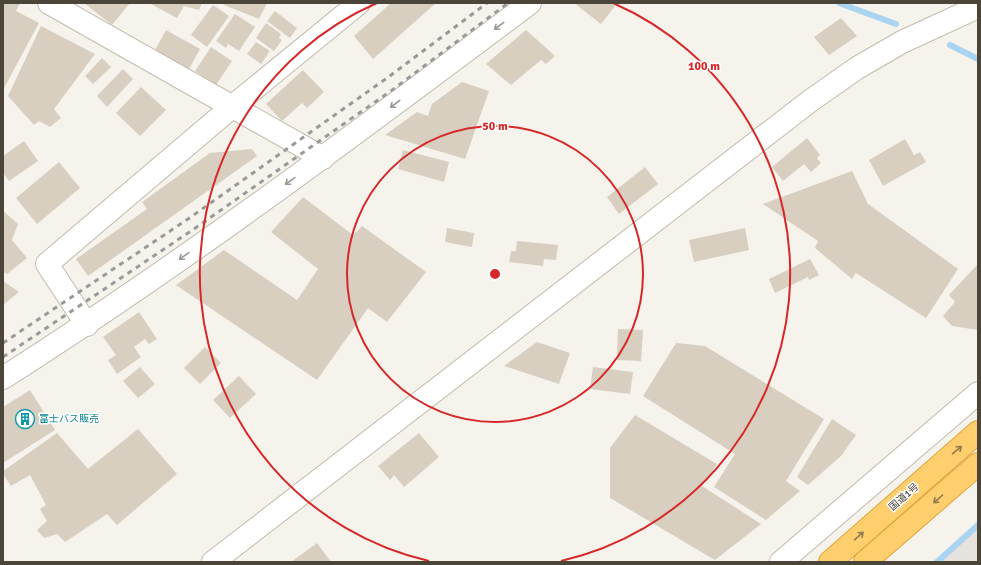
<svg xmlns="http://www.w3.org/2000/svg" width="981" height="565" font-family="Signika,'Noto Sans JP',sans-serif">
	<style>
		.industrial { fill: #e6e2dd }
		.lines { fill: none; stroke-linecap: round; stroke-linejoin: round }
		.stream { stroke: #a9d4f2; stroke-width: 6 }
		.building { fill: #d8cfc1 }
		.minor-casing { stroke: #c2bbae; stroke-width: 24 }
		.highway-casing { stroke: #e0a43c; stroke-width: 24 }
		.minor { stroke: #fff; stroke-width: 22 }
		.highway { stroke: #ffcf6e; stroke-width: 22 }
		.rail { stroke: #9a9a9a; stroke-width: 3; stroke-dasharray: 5 5; stroke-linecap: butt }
		.oneway { stroke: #9c9892 }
		.oneway2 { stroke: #937c4e }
		.ring { fill: none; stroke: #d62828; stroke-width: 2 }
		.labels { text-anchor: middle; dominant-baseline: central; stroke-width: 3; stroke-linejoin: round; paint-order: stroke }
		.culture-label { font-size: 10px; fill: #0d838f; stroke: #fff; text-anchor: start }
		.street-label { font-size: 10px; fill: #4b4439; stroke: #fff }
		.centre { fill: #d62828; stroke: #fff; stroke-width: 2 }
		.ring-label { font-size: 12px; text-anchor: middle; font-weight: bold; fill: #d62828; stroke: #fff; stroke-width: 3; stroke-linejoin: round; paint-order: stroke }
	</style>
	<rect width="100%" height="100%" fill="#f6f3ec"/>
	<path class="industrial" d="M 978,529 L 978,562 L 939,562 Z"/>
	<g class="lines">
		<g class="stream">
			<path d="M 839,3 L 896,24"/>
			<path d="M 950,45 L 978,59"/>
			<path d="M 937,562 L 978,525"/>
		</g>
	</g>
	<g class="building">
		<path d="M 3,3 L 20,3 L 16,11 L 39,23 L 3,90 Z"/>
		<path d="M 84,3 L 130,3 L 112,25 Z"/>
		<path d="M 149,3 L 202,3 L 199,10 L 184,6 L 177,18 Z"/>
		<path d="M 225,3 L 267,3 L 259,19 L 224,5 Z"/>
		<path d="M 391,3 L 436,3 L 373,59 L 354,36 Z"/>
		<path d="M 574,3 L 611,3 L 615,6 L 601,24 Z"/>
		<path d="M 213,5 L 229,16 L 207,47 L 191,35 Z"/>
		<path d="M 275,11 L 297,28 L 290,38 L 267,21 Z"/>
		<path d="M 235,14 L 255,27 L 239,51 L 228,44 L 226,48 L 216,41 Z"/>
		<path d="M 841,18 L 857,36 L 829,55 L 814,37 Z"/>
		<path d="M 266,23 L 281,34 L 279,38 L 282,40 L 274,51 L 256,38 Z"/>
		<path d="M 41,26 L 95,54 L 54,109 L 61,118 L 50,127 L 39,121 L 34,125 L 8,96 Z"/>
		<path d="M 166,30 L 200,49 L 188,71 L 154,52 Z"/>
		<path d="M 526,30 L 555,56 L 546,64 L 541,60 L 511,85 L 486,64 Z"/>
		<path d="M 256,42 L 270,51 L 261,64 L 247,54 Z"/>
		<path d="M 211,47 L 232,61 L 216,85 L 195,71 Z"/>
		<path d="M 102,58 L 111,67 L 93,84 L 85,76 Z"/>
		<path d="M 123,69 L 133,79 L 107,107 L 97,96 Z"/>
		<path d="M 303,70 L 324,92 L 307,108 L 302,103 L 282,121 L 266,104 Z"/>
		<path d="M 462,82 L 489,91 L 465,159 L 385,135 L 417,112 L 428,116 L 432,104 Z"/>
		<path d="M 141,87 L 166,110 L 140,136 L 116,113 Z"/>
		<path d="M 807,138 L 820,155 L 817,158 L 821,163 L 811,172 L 804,164 L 783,181 L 772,167 Z"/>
		<path d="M 905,139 L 914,155 L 920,152 L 926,162 L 883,186 L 869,160 Z"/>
		<path d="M 24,141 L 38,161 L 9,181 L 3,173 L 3,156 Z"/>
		<path d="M 252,149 L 257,156 L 88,276 L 76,259 L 147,209 L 142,202 L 210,153 Z"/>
		<path d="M 403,150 L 449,162 L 444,182 L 398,169 Z"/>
		<path d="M 59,162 L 80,188 L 37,224 L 16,198 Z"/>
		<path d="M 645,167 L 658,184 L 619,214 L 607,197 Z"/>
		<path d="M 852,171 L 868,204 L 958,269 L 926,318 L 856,273 L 852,279 L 815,248 L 818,241 L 763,204 Z"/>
		<path d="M 303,197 L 353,235 L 362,226 L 426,272 L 387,322 L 368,308 L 317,380 L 176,285 L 224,250 L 297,300 L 318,269 L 271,232 Z"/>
		<path d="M 3,211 L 18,224 L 12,240 L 27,258 L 7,274 L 3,272 Z"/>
		<path d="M 447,228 L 474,233 L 472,247 L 445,242 Z"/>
		<path d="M 745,228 L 749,250 L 694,262 L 689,240 Z"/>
		<path d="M 517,241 L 558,245 L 556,260 L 544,259 L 543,266 L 509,262 L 511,251 L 516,251 Z"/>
		<path d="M 810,259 L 819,275 L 809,280 L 808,277 L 775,293 L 769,279 Z"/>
		<path d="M 977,265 L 978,330 L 952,326 L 943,316 L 955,302 L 949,295 Z"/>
		<path d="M 3,281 L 19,292 L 3,305 Z"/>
		<path d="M 139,312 L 157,339 L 149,344 L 145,339 L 134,347 L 141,357 L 117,374 L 108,360 L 116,355 L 103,337 Z"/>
		<path d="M 618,329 L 643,330 L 641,361 L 617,360 Z"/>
		<path d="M 537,342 L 570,353 L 559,384 L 504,366 Z"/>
		<path d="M 676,343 L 705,346 L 824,419 L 786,481 L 800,491 L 766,520 L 714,487 L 735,454 L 643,396 Z"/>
		<path d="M 205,347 L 221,363 L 200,384 L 184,368 Z"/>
		<path d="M 140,367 L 155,384 L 138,398 L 123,381 Z"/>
		<path d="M 593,367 L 633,372 L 630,394 L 590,389 Z"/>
		<path d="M 239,376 L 256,394 L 230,418 L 213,400 Z"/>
		<path d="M 30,390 L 55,430 L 3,463 L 3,407 Z"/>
		<path d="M 635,415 L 717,464 L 702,486 L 761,524 L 715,560 L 610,498 L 610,448 Z"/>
		<path d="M 832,419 L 856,435 L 841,456 L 808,485 L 797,477 Z"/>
		<path d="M 138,429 L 177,474 L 117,525 L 107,514 L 65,542 L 57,534 L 44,538 L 37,530 L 47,521 L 40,509 L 46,505 L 30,475 L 11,486 L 3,474 L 3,471 L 57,433 L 88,469 Z"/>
		<path d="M 419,433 L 439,457 L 404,487 L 394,475 L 390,480 L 378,466 Z"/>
		<path d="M 317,543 L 331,562 L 291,562 Z"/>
	</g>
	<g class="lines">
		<g class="minor-casing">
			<g id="minor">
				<path d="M 49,3 L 323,158"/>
				<path d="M 87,325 L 47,264 L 233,106 L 359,3"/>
				<path d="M 3,378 C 185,262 358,132 530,3"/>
				<path d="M 213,562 L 810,101 L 857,68 L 902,42 L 978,7"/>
				<path d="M 781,562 L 978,393"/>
			</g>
		</g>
		<g class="highway-casing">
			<g id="highway">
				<path d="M 830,562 L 978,432"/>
				<path d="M 865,562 L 978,464"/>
			</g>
		</g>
		<use href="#minor" class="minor"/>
		<use href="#highway" class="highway"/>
		<g class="rail">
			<path d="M 3,343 L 188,219 L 387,78 L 487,3"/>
			<path d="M 3,357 L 194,229 L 395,88 L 508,3"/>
		</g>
	</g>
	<defs><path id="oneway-shaft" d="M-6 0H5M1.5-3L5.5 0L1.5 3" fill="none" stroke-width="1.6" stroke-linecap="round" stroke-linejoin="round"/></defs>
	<g class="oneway">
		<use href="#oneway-shaft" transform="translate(499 26) rotate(143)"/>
		<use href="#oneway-shaft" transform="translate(395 104) rotate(143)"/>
		<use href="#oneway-shaft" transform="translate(290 181) rotate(145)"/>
		<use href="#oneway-shaft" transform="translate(184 256) rotate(145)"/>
	</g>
	<g class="oneway2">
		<use href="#oneway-shaft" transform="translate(957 450) rotate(-40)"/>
		<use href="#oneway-shaft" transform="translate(938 499) rotate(139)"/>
		<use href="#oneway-shaft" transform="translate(859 536) rotate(-41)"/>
	</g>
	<g class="ring">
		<circle cx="495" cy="274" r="148"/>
		<path d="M429 561A295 295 0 0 1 377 3M613 3A295 295 0 0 1 561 561"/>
	</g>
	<defs>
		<g id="building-ring" transform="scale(1)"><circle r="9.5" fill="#fff" stroke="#0f9aa8" stroke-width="1.5"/><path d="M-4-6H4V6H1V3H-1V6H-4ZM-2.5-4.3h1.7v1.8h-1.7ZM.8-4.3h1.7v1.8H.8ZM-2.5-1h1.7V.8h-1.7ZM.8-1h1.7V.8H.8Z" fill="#0f9aa8"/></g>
	</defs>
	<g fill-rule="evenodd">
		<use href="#building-ring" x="25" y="419"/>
	</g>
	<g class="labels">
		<g class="culture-label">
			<text x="39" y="419">富士バス販売</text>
		</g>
		<g class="street-label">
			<text transform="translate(904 497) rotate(-41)">国道1号</text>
		</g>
	</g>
	<circle cx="495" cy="274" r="6" class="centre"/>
	<g class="ring-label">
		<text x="704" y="70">100 m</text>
		<text x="495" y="130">50 m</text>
	</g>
	<rect width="981" height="565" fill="none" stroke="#4b4439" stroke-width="8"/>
</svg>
